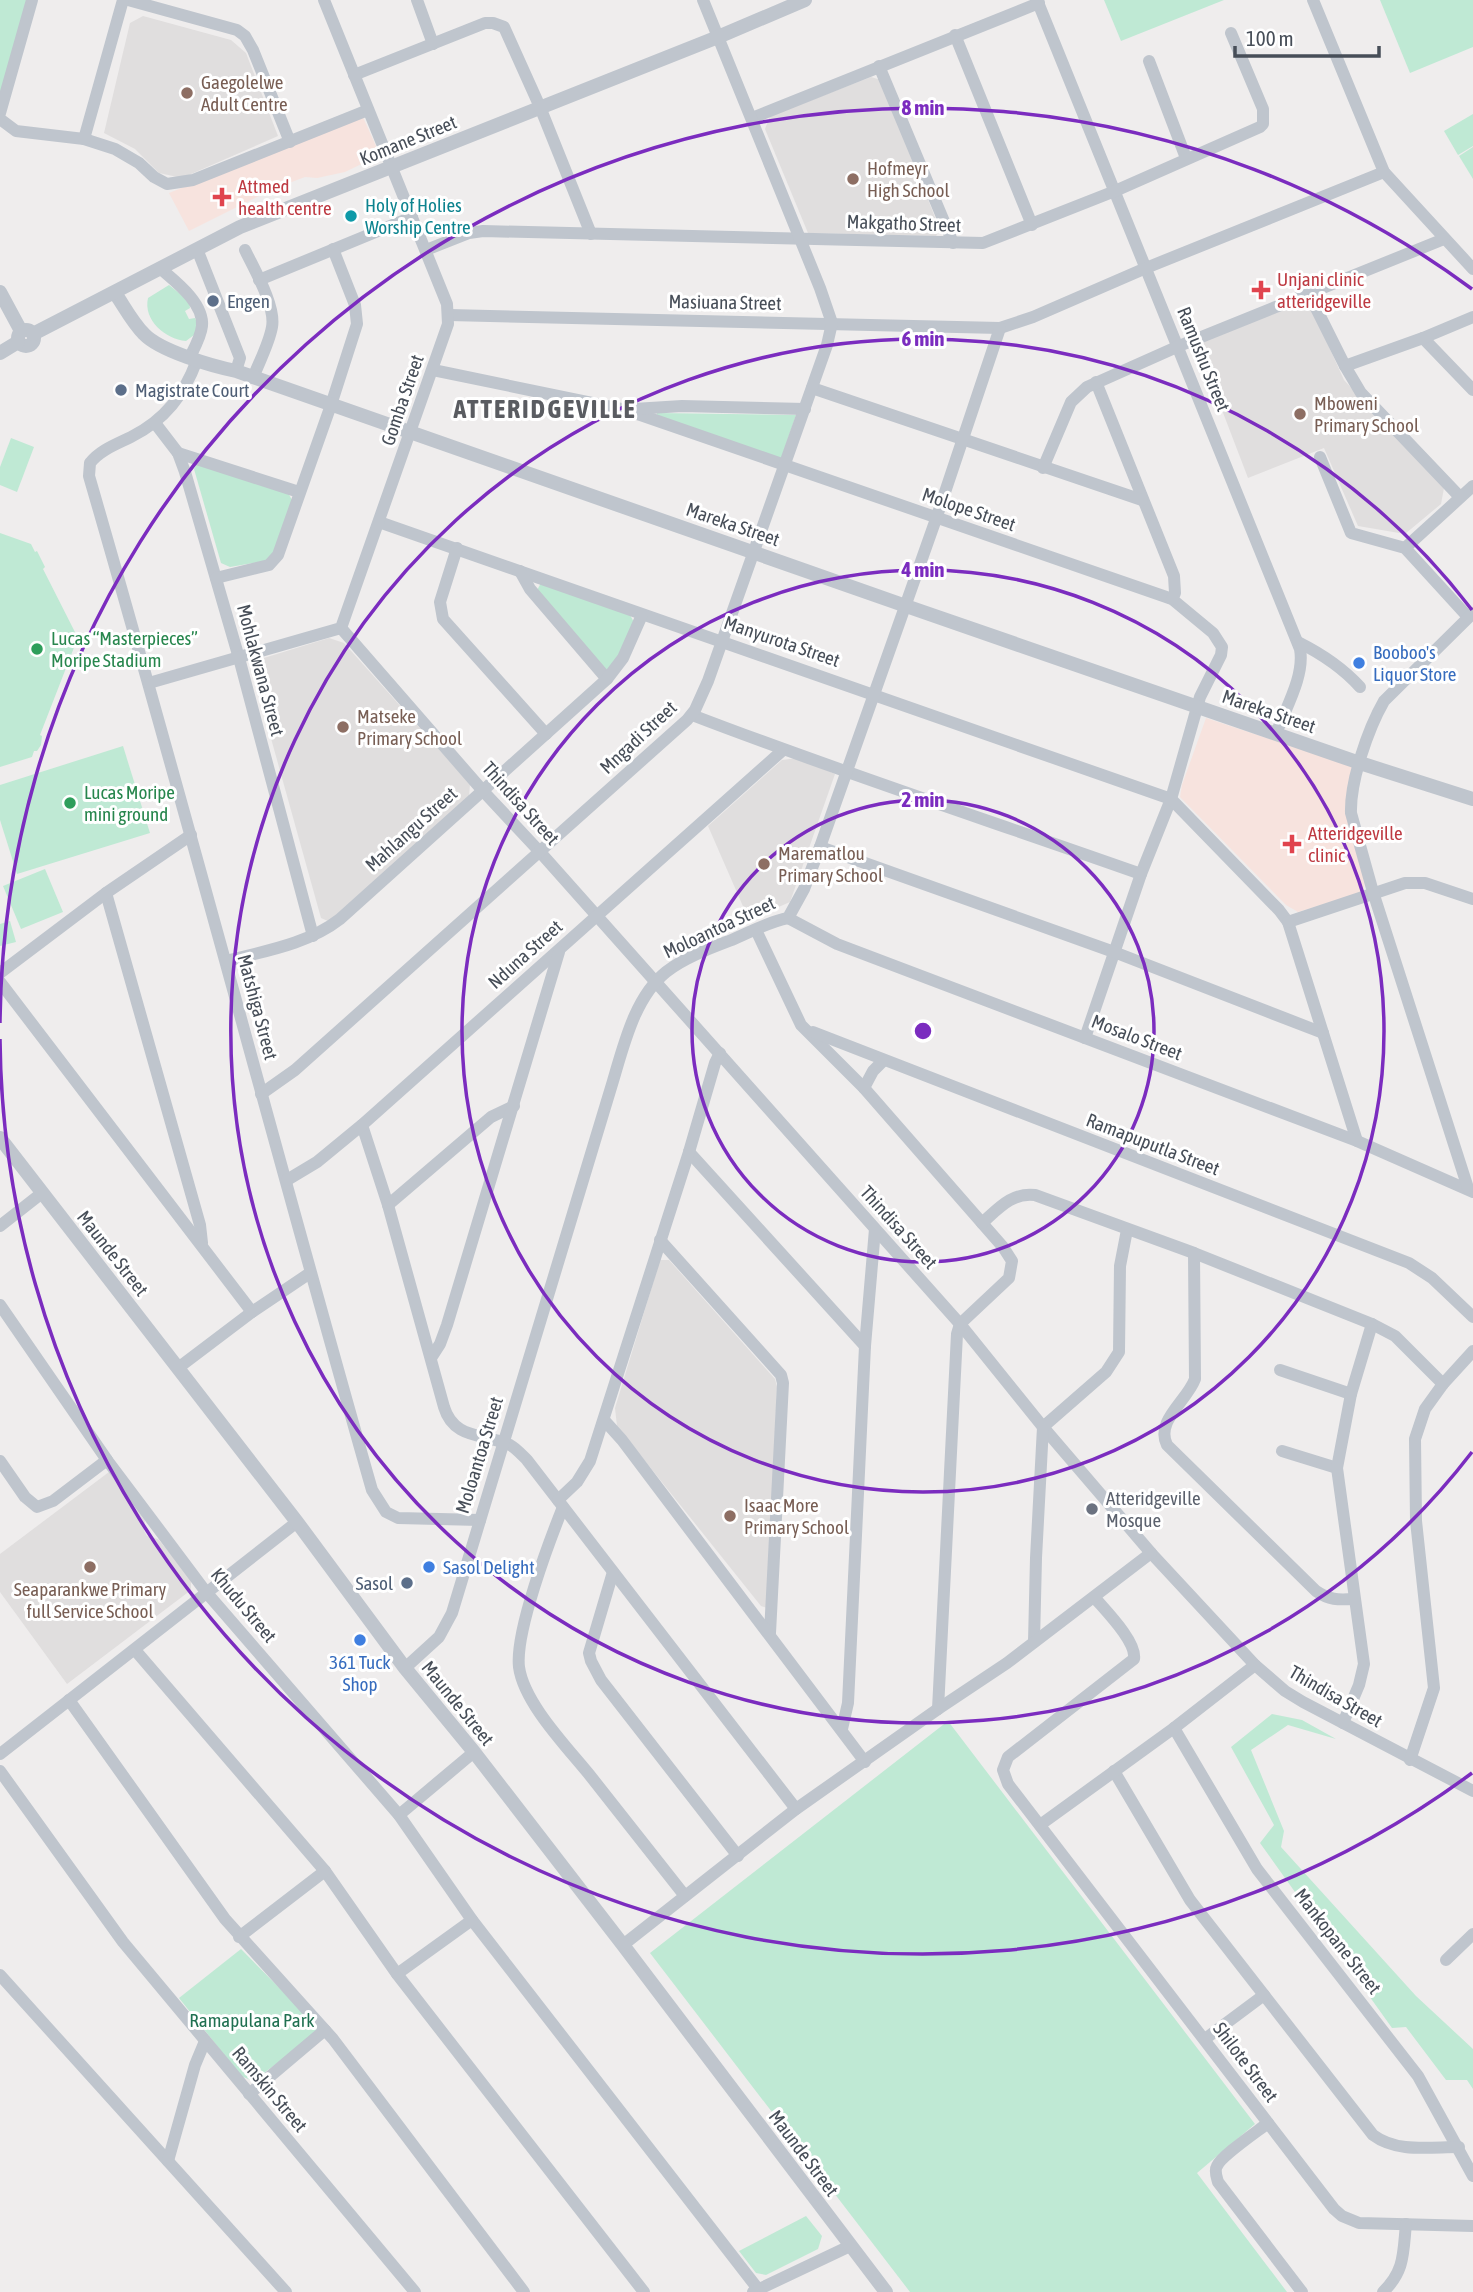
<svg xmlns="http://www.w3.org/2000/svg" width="1473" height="2292" font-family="'Asap Condensed',sans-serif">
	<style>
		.education { fill: #e0dede }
		.medical { fill: #f7e3de }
		.green { fill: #bfe9d4 }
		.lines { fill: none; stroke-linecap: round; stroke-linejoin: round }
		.minor { stroke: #bfc5cd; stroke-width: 12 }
		.tertiary { stroke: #bfc5cd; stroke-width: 14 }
		.ring { fill: none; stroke: #7b2cbf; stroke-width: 3.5 }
		.education-dot { fill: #8d6e63; stroke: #fff; stroke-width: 2.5 }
		.health-dot { fill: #e0444e; stroke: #fff; stroke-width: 2.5 }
		.culture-dot { fill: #0f9aa8; stroke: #fff; stroke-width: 2.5 }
		.service-dot { fill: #5c6f8a; stroke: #fff; stroke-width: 2.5 }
		.leisure-dot { fill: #2e9e5b; stroke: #fff; stroke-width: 2.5 }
		.shop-dot { fill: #3f7fe0; stroke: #fff; stroke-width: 2.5 }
		.worship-dot { fill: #6b7280; stroke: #fff; stroke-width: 2.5 }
		.labels { text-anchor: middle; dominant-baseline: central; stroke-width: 6; stroke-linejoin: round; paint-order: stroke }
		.education-label { font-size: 19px; fill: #785e54; stroke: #fff; text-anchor: start }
		.street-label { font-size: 19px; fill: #474e58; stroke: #fff }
		.health-label { font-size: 19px; fill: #be3a42; stroke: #fff; text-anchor: start }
		.culture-label { font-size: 19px; fill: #0d838f; stroke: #fff; text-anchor: start }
		.service-label { font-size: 19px; fill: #4e5e75; stroke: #fff; text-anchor: start }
		.leisure-label { font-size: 19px; fill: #27864d; stroke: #fff; text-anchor: start }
		.shop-label { font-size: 19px; fill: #366cbe; stroke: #fff; text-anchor: start }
		.worship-label { font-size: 19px; fill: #5b616d; stroke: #fff; text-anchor: start }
		.park-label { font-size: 19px; fill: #207051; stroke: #fff }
		.district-label { font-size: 26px; font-weight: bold; letter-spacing: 2px; fill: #5a5c61; stroke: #fff }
		.centre { fill: #7b2cbf; stroke: #fff; stroke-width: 3.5 }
		.ring-label { font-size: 21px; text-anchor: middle; font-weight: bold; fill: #7b2cbf; stroke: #fff; stroke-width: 6; stroke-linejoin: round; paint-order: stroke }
	</style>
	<rect width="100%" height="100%" fill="#efeded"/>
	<g class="education">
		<path d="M 143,16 L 231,40 L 246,53 L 278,136 L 182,178 L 159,173 L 135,149 L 104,133 L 130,23 Z"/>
		<path d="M 871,77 L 881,80 L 940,230 L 936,236 L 808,233 L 765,129 L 770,116 Z"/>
		<path d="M 1299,302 L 1311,307 L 1344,380 L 1444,488 L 1441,504 L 1405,534 L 1358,526 L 1324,448 L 1248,478 L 1199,350 L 1203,341 Z"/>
		<path d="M 329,638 L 344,643 L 470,784 L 469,797 L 330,922 L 321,918 L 252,670 L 254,661 Z"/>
		<path d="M 797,758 L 835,774 L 790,902 L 749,920 L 708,826 L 782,760 Z"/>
		<path d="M 660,1260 L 669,1260 L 775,1379 L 777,1387 L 767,1608 L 761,1606 L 617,1426 L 615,1408 Z"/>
		<path d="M 109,1472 L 145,1521 L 144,1531 L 147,1536 L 158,1539 L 191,1579 L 191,1590 L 67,1684 L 0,1592 L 0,1554 Z"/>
	</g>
	<g class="medical">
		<path d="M 362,115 L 380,155 L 345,172 L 317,178 L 305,177 L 273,189 L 189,231 L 169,193 Z"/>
		<path d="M 1206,718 L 1352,766 L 1347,810 L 1366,878 L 1363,892 L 1298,912 L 1286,905 L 1180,797 L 1182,785 Z"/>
	</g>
	<g class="green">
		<path d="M 0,0 L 28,0 L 0,96 Z"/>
		<path d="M 1104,0 L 1224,0 L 1121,41 Z"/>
		<path d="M 1380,0 L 1473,0 L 1473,47 L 1410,73 Z"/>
		<path d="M 1473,114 L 1473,146 L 1458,155 L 1444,131 Z"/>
		<path d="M 1473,147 L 1473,179 L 1459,156 Z"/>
		<path d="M 169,285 L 189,301 L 190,308 L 185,311 L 189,319 L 195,318 L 198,325 L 194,335 L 186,341 C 165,339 143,320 148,298 Z"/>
		<path d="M 657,413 L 796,415 L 781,459 L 657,417 Z"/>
		<path d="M 11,438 L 34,447 L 17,492 L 0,485 L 0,467 Z"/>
		<path d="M 197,464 L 287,491 L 292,500 L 271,560 L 230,567 L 221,563 L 194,469 Z"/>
		<path d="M 0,533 L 31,544 L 35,552 L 37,551 L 45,567 L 43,569 L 80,642 L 75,645 L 40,735 L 42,736 L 41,745 L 37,751 L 34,751 L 32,757 L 0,767 Z"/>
		<path d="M 541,583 L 630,615 L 635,624 L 618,664 L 606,673 L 536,592 Z"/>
		<path d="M 123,746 L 150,833 L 17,874 L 0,820 L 0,785 Z"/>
		<path d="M 45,869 L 63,912 L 21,929 L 3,886 Z"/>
		<path d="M 10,921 L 16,942 L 0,946 L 0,924 Z"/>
		<path d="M 1272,1714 L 1302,1720 L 1336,1739 L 1288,1725 L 1251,1750 L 1284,1831 L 1281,1847 L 1416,1996 L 1473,2049 L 1473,2089 L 1467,2080 L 1446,2080 L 1406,2027 L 1392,2028 L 1260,1843 L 1274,1825 L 1231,1747 Z"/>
		<path d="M 948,1721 L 1255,2124 L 1197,2173 L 1287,2292 L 910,2292 L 650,1953 Z"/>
		<path d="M 241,1949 L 313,2022 L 318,2033 L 253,2081 L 241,2076 L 179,1998 Z"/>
		<path d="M 806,2216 L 822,2236 L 818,2249 L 766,2275 L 756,2273 L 739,2251 Z"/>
	</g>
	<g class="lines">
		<g class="minor">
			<path d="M 128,0 L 237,30 L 245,36 L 253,50 L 290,142"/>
			<path d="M 417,0 L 433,44"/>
			<path d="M 1037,0 L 1300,649 C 1305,676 1285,709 1276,734"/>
			<path d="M 1313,0 L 1384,172 L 1473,269"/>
			<path d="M 955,35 L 1032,225"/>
			<path d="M 1149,61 L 1186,158"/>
			<path d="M 879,66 L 953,243"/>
			<path d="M 354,75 L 485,23 L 493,23 L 504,27 L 540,107 L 591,234"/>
			<path d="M 0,113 L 32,0"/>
			<path d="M 752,118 L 1039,3"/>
			<path d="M 0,119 L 16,131 L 84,139 L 115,149 L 139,163 L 154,177 L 167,184 L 193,180 L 368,110"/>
			<path d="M 84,139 L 123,0"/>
			<path d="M 197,249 L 240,358 L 236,371"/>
			<path d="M 245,250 C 254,269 276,306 272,327 C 269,344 259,362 253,378"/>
			<path d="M 426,250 L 469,233 L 483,231 L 983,243 L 1115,191 L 1260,127 L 1263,124 L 1263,109 L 1231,33"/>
			<path d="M 161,269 C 176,282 204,303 202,326 C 201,336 195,347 190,357"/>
			<path d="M 259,280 L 412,217"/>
			<path d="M 1309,294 L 1345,366 L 1361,393 L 1460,497"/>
			<path d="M 449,315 L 1000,328 L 1033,317 L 1146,268 L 1384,172"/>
			<path d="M 1423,338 L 1473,390"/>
			<path d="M 197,360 C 184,395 165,420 131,437 C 117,444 100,450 90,463 L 89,476 C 187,813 276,1153 372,1490 L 386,1512 L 398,1518 L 480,1520"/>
			<path d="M 1345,366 L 1423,338 L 1473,317"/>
			<path d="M 433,370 L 626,410 L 1172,599 L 1213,633 L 1222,647 L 1221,655 L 1200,697 L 1171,799 L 1141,874 L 1085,1038"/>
			<path d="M 1096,382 L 1174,576 L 1175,593 L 1172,599"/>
			<path d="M 812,388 L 1142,500"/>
			<path d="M 634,409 L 682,406 L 805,409"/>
			<path d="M 155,423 L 178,453 L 185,472 L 239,658 L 313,936"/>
			<path d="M 178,453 L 299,492"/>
			<path d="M 1320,457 L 1351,533 L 1405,548 L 1468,617"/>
			<path d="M 1043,468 L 1071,402 L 1087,387 L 1179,346 L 1444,239"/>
			<path d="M 379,522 L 1171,799 L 1279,910 L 1288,922 L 1357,1141"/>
			<path d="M 457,548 L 440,602 L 443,619 L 546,734"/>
			<path d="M 1405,548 L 1473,486"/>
			<path d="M 520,571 L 530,589 L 607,679"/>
			<path d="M 216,578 L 269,565 L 278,555 L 331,405 L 357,324 L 355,305 L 333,249"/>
			<path d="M 341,628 L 483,791 L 540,852 L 960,1324 L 1043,1427 L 1151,1553 L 1255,1665 L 1285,1691 L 1303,1702 L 1473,1791"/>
			<path d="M 1298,642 C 1322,654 1342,667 1360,687"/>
			<path d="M 149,683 L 341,628 L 448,324 L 447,304 L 324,0"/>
			<path d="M 692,715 C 840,772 991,821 1141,874"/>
			<path d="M 820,847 L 1114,952 L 1323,1033"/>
			<path d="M 106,893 L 200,1225 L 202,1243"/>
			<path d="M 788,918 L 837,944 L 1357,1141 L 1473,1192"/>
			<path d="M 1288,922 L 1405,883 L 1425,883 L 1473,899"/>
			<path d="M 756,930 L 801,1025 L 864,1088 L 1003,1247 L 1012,1261 L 1009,1278 L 960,1324 L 957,1334 L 938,1709"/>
			<path d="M 226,961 C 265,951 308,944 340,919 L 607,679 L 623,658 L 642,615"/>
			<path d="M 0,973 L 106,893 L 191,835"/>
			<path d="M 0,982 L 252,1312"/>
			<path d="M 813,1032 L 1409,1263 L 1432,1278 L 1473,1317"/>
			<path d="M 864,1088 L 873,1071 L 883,1061"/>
			<path d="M 261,1094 L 295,1070 L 687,720 L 695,710 L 708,681 L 827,345 L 832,323 L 820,288 L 703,0"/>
			<path d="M 362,1125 L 388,1205 L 444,1407 C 454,1440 484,1433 510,1445 C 516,1448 522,1455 527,1460 L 796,1809"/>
			<path d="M 689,1152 L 865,1346"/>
			<path d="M 287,1180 L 317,1162 L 362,1125 L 783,750"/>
			<path d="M 1468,1188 L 1373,892 L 1351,813 C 1350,781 1368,729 1384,701 L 1473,613"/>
			<path d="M 388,1205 L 491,1117 L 514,1106"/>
			<path d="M 982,1223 C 998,1209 1012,1192 1035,1195 L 1194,1253 L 1372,1324 L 1395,1336 L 1443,1384"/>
			<path d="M 0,1226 L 42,1193"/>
			<path d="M 660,1240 L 781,1375 L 783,1383 L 770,1633"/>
			<path d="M 1194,1253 L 1195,1379 C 1187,1401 1155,1421 1167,1445 L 1316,1591 C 1329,1600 1338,1600 1353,1599"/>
			<path d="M 0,1305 L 107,1460 L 206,1592 L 399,1815 L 472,1920 L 758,2289"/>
			<path d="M 431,1358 L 440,1344 L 447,1325 L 559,952"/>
			<path d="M 178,1368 L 252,1312 L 310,1273"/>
			<path d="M 1280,1370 L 1351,1394"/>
			<path d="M 604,1420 L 622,1440 L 865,1762"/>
			<path d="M 1282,1451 L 1337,1468"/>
			<path d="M 0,1461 L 25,1497 L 37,1507 L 53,1501 L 107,1460"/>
			<path d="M 558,1500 L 577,1482 L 590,1461 L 689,1152 L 715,1063 L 720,1053"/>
			<path d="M 563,1507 C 549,1542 515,1632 519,1667 C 524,1704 569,1749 592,1778 C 623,1817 654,1857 685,1896"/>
			<path d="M 613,1572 L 589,1653 L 591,1661 L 601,1680 L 738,1856"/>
			<path d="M 1094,1597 C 1106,1611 1137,1642 1134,1659 L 1008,1757 L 1003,1770 L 1008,1784 L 1334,2209 L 1342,2216 L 1359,2223 L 1473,2226"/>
			<path d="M 1034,1642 L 1036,1558 L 1043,1427 L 1106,1372 L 1119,1352 L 1120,1266 L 1127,1230"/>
			<path d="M 135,1650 L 325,1871 L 397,1974 L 644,2292"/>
			<path d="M 405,1668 L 439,1637 L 452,1613 L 613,1081 C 624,1044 635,997 666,972 C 684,958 708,949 729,941 C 749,933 767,922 788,918 L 804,889 L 820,847 L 936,519 L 1000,328"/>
			<path d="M 69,1700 L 225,1919 L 333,2039 L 524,2292"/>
			<path d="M 1343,1723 L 1359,1685 L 1364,1664 L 1337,1468 L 1351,1394 L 1372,1324"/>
			<path d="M 1174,1728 L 1257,1869 L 1418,2076 L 1473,2176"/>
			<path d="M 842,1729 L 848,1703 L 865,1346 L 875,1229"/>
			<path d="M 0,1754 L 297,1522"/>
			<path d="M 1410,1760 L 1434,1688 L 1416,1521 L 1415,1439 L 1425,1409 L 1443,1384 L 1473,1351"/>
			<path d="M 0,1771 L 123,1942 L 415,2292"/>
			<path d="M 1114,1771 L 1190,1900 L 1373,2135 C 1397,2153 1430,2147 1459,2147"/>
			<path d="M 399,1815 L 474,1752"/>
			<path d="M 1040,1825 L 1174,1728 L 1255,1665"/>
			<path d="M 239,1937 L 325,1871"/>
			<path d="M 623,1945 L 796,1809 L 938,1709 L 1007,1663 L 1151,1553"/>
			<path d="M 1446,1960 L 1473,1934"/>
			<path d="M 397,1974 L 472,1920"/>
			<path d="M 0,1975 L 286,2292"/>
			<path d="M 1205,2039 L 1264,1995"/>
			<path d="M 249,2094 L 325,2030"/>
			<path d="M 1268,2123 C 1258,2131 1221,2156 1217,2166 C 1214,2171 1217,2178 1218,2182 L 1302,2292"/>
			<path d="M 168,2161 L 195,2065 L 205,2041"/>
			<path d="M 753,2292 L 850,2246"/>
			<path d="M 1383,2292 C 1405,2271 1403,2253 1406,2224"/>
		</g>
		<g class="tertiary">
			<path d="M 0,292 L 21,331"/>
			<path d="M 115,293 C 124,306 132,322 144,334 C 160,351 212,366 236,371 L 906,606 L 1360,763 L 1473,799"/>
			<circle cx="26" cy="338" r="8"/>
			<path d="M 33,334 L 240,227 L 718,37 L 805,0"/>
			<path d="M 0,353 L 18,342"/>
			<path d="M 0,1138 L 297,1522 L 405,1668 L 474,1752 L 623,1945 L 886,2292"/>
		</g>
	</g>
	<g class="ring">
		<circle cx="923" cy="1031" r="231"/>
		<circle cx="923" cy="1031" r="461"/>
		<path d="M1472 1452A692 692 0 1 1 1472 610"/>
		<path d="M1472 1773A923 923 0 0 1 0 1039M0 1023A923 923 0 0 1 1472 289"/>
	</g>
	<g class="education-dot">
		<circle cx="187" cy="93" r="7"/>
		<circle cx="853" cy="179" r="7"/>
		<circle cx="1300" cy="414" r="7"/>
		<circle cx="343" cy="727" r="7"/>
		<circle cx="764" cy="864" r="7"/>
		<circle cx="730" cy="1516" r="7"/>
		<circle cx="90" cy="1567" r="7"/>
	</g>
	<g class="health-dot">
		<path d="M218.5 186.5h7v7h7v7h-7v7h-7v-7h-7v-7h7z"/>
		<path d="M1257.5 279.5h7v7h7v7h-7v7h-7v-7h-7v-7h7z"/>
		<path d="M1288.5 833.5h7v7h7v7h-7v7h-7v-7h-7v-7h7z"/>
	</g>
	<circle class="culture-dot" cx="351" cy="216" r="7"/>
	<g class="service-dot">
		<circle cx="213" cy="301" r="7"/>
		<circle cx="121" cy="390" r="7"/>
		<circle cx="407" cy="1583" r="7"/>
	</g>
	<g class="leisure-dot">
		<circle cx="37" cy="649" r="7"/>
		<circle cx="70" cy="803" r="7"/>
	</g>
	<g class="shop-dot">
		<circle cx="1359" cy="663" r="7"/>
		<circle cx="429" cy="1567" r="7"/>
		<circle cx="360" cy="1640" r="7"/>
	</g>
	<circle class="worship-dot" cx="1092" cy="1509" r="7"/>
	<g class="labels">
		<g class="education-label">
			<text x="201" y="82">Gaegolelwe<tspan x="201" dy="22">Adult Centre</tspan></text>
			<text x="867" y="168">Hofmeyr<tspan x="867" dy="22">High School</tspan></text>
			<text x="1314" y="403">Mboweni<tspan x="1314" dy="22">Primary School</tspan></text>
			<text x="357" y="716">Matseke<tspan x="357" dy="22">Primary School</tspan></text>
			<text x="778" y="853">Marematlou<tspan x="778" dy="22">Primary School</tspan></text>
			<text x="744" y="1505">Isaac More<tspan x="744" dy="22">Primary School</tspan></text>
			<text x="90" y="1589" text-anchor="middle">Seaparankwe Primary<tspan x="90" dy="22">full Service School</tspan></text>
		</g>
		<g class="street-label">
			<text transform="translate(408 140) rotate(-22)">Komane Street</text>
			<text transform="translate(904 223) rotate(2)">Makgatho Street</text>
			<text transform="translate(725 302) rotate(1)">Masiuana Street</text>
			<text transform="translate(1204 359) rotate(68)">Ramushu Street</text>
			<text transform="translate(402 400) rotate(-71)">Gomba Street</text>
			<text transform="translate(969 509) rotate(19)">Molope Street</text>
			<text transform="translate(733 524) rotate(19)">Mareka Street</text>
			<text transform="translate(782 641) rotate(19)">Manyurota Street</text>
			<text transform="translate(261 670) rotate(75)">Mohlakwana Street</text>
			<text transform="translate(1269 711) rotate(19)">Mareka Street</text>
			<text transform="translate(638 737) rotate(-43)">Mngadi Street</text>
			<text transform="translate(521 803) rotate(48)">Thindisa Street</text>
			<text transform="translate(411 829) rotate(-42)">Mahlangu Street</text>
			<text transform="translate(719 927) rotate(-25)">Moloantoa Street</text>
			<text transform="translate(525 954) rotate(-42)">Nduna Street</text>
			<text transform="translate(258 1007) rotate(75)">Matshiga Street</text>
			<text transform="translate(1137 1037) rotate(21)">Mosalo Street</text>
			<text transform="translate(1153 1144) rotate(21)">Ramapuputla Street</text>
			<text transform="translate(899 1227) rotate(48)">Thindisa Street</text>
			<text transform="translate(113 1253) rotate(52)">Maunde Street</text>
			<text transform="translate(479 1455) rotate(-73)">Moloantoa Street</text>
			<text transform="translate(244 1605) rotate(50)">Khudu Street</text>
			<text transform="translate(1336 1696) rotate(30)">Thindisa Street</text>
			<text transform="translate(458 1703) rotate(51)">Maunde Street</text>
			<text transform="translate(1338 1941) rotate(52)">Mankopane Street</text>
			<text transform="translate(1246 2062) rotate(53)">Shilote Street</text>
			<text transform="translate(270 2089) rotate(50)">Ramskin Street</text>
			<text transform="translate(804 2153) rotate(53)">Maunde Street</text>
		</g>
		<g class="health-label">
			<text x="238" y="186">Attmed<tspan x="238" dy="22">health centre</tspan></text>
			<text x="1277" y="279">Unjani clinic<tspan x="1277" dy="22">atteridgeville</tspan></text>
			<text x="1308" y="833">Atteridgeville<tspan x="1308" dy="22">clinic</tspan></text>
		</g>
		<g class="culture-label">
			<text x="365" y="205">Holy of Holies<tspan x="365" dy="22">Worship Centre</tspan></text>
		</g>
		<g class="service-label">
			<text x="227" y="301">Engen</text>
			<text x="135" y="390">Magistrate Court</text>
			<text x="393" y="1583" text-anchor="end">Sasol</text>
		</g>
		<g class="leisure-label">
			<text x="51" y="638">Lucas “Masterpieces”<tspan x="51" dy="22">Moripe Stadium</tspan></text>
			<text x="84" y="792">Lucas Moripe<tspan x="84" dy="22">mini ground</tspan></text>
		</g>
		<g class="shop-label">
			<text x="1373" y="652">Booboo's<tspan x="1373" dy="22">Liquor Store</tspan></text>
			<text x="443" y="1567">Sasol Delight</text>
			<text x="360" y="1662" text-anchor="middle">361 Tuck<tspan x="360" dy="22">Shop</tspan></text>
		</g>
		<g class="worship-label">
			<text x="1106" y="1498">Atteridgeville<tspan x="1106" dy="22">Mosque</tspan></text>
		</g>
		<g class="park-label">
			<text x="252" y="2020">Ramapulana Park</text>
		</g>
		<g class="district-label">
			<text x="545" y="409">ATTERIDGEVILLE</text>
		</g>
	</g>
	<circle cx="923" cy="1031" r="10" class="centre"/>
	<g class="ring-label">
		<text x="923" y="115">8 min</text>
		<text x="923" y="346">6 min</text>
		<text x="923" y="577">4 min</text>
		<text x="923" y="807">2 min</text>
	</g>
	<path d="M1235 46v10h144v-10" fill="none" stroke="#474e58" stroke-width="3.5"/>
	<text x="1246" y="46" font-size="21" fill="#474e58" stroke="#ffffff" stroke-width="5" paint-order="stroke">100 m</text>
</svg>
